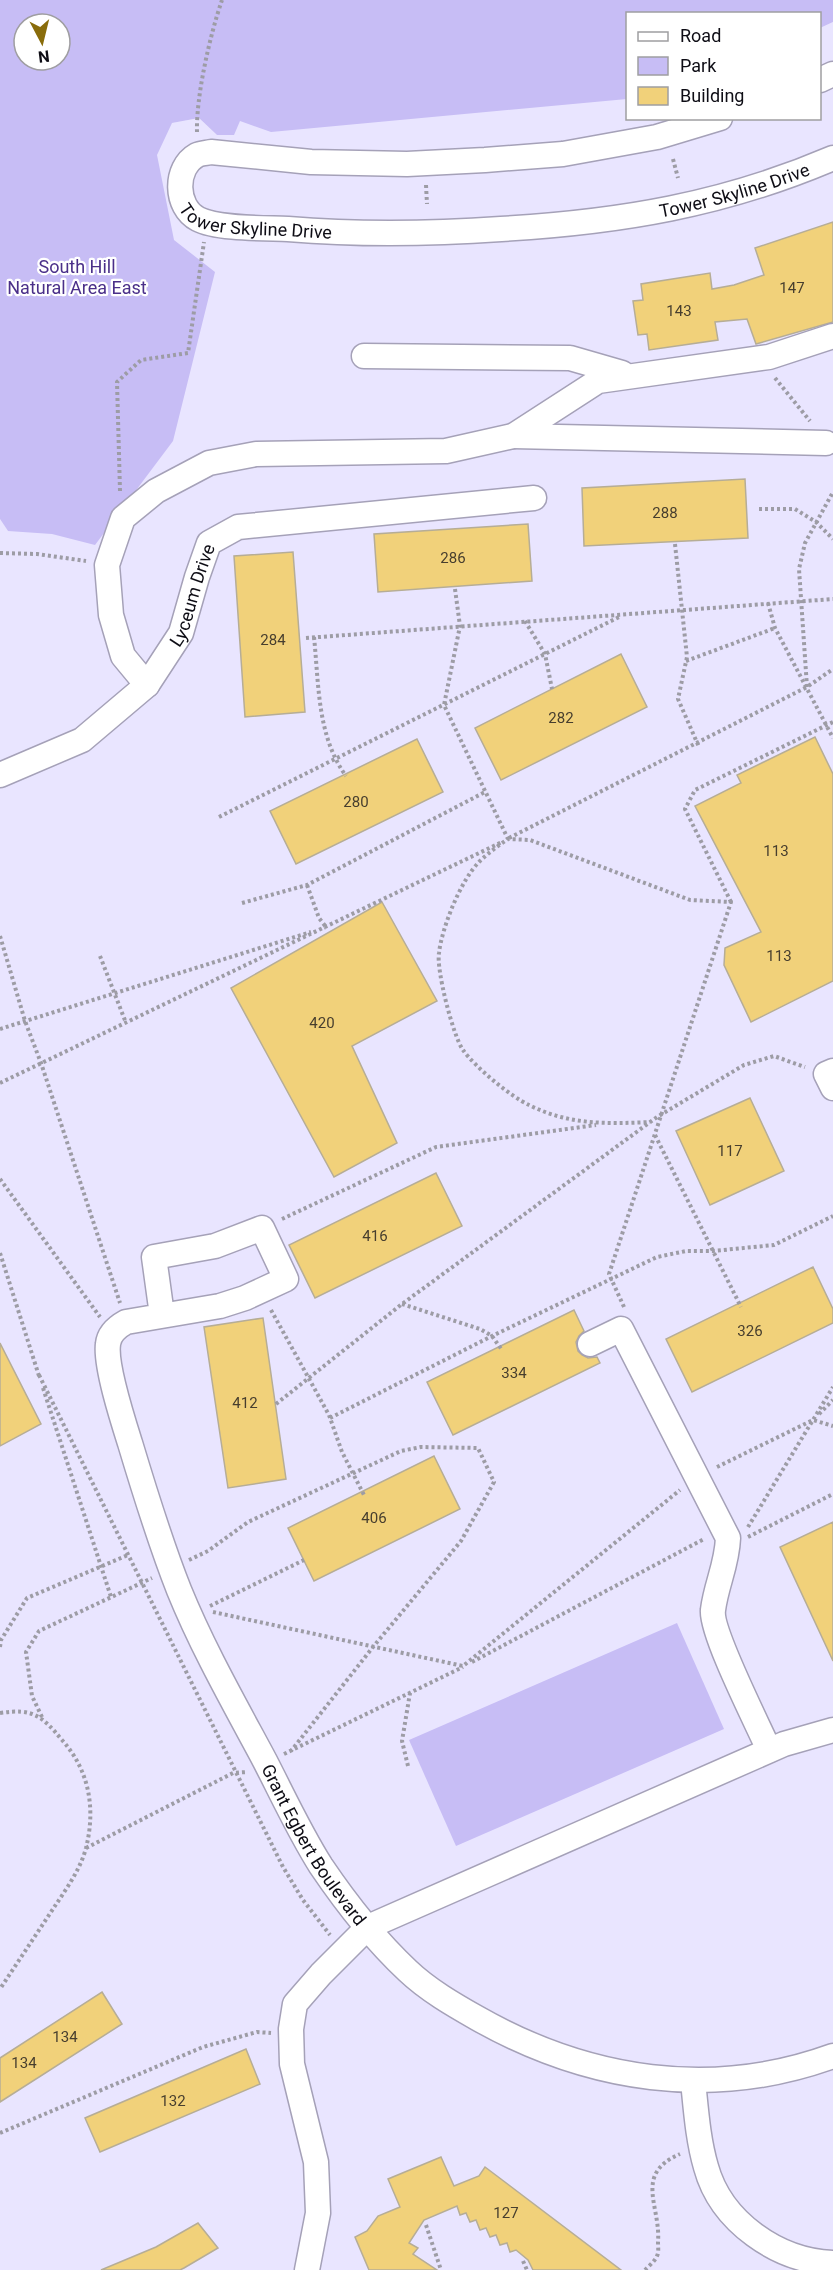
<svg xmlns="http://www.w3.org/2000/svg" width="833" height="2270" font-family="Roboto,sans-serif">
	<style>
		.built { fill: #e9e5ff }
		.green { fill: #c7bdf5; fill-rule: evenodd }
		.building { fill: #f1d17a; stroke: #b6ad96; stroke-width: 1.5 }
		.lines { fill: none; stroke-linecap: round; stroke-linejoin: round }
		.minor-casing { stroke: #a5a1b8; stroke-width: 27 }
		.path { stroke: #9d9ca5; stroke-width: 4; stroke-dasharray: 3 3; stroke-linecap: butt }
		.minor { stroke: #fff; stroke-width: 24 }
		.labels { text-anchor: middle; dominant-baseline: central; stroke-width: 4.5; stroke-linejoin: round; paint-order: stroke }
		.number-label { font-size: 15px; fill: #473e2e }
		.street-label { font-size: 18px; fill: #0e0d15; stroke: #fff }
		.park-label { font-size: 18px; fill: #4a2f89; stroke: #fff }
	</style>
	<rect width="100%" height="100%" fill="#f4f3fd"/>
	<path class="built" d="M 833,22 L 833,2270 L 0,2270 L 0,519 L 8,531 L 137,142 L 172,123 L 199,118 L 217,135 L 240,121 L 627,90 L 628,118 L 820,118 L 820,28 Z"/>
	<g class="green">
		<path d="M 0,0 L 833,0 L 833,22 L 820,28 L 820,14 L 628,14 L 627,99 L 271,132 L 240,121 L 234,135 L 217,135 L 199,118 L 172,123 L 157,155 L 174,240 L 215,272 L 173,441 L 95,545 L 52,534 L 8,531 L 0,519 ZM 24,24 L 60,24 L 60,60 L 24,60 Z"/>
		<path d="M 677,1623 L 724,1729 L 456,1846 L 409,1740 Z"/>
	</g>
	<g class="building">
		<path d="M 833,222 L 833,322 L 756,344 L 747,319 L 715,322 L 718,340 L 649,350 L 647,334 L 638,335 L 633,301 L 643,300 L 641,284 L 710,273 L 712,289 L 734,285 L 764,275 L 755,248 Z"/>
		<path d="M 745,479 L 748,538 L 584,546 L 582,488 Z"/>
		<path d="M 528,524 L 532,581 L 378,592 L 374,534 Z"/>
		<path d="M 293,552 L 305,712 L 245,717 L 234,556 Z"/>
		<path d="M 621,654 L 647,707 L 501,780 L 475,728 Z"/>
		<path d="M 815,737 L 833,774 L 833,981 L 751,1022 L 724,965 L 725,948 L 761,932 L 695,806 L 741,783 L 737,775 Z"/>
		<path d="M 417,739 L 443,792 L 296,864 L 270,811 Z"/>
		<path d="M 382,902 L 437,1001 L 352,1046 L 397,1143 L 334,1177 L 231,988 Z"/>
		<path d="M 750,1098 L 784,1171 L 710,1205 L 676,1131 Z"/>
		<path d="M 436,1173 L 462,1226 L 315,1298 L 289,1245 Z"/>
		<path d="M 813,1267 L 833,1309 L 833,1323 L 692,1392 L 666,1339 Z"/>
		<path d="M 574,1310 L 584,1331 L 579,1336 L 576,1342 L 578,1351 L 582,1355 L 588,1358 L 597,1357 L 600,1363 L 453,1435 L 427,1382 Z"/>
		<path d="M 263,1318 L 286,1479 L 228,1488 L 204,1327 Z"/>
		<path d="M 0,1343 L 41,1424 L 0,1446 Z"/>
		<path d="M 434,1456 L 460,1509 L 314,1581 L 288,1528 Z"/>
		<path d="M 833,1522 L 833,1661 L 780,1547 Z"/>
		<path d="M 102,1992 L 122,2024 L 0,2102 L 0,2058 Z"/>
		<path d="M 246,2049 L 260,2084 L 100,2152 L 85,2118 Z"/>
		<path d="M 441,2157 L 454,2186 L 479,2176 L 485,2167 L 621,2270 L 533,2270 L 528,2260 L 516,2250 L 510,2252 L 507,2243 L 500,2245 L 496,2235 L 490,2237 L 486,2228 L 480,2230 L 476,2220 L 470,2222 L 466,2213 L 460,2215 L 457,2206 L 424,2220 L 409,2243 L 418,2248 L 413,2254 L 437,2270 L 369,2270 L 355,2237 L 367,2231 L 378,2216 L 400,2207 L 388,2179 Z"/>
		<path d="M 198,2223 L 218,2248 L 184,2268 L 180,2270 L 101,2270 L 156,2247 Z"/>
	</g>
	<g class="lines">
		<g class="minor-casing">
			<g id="minor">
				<path d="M 820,80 L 833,74"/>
				<path id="s1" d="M 720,118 L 657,137 L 563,154 L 485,160 L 407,164 L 311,162 L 211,152 C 207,153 201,153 197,155 C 174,168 175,207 198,219 C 217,229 265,228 288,229 C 359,235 430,234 501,229 C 620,222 723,205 833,158"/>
				<path d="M 364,356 L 570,358 L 622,373"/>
				<path d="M 513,436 L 826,443"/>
				<path d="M 147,685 L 123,656 L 111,615 L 107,565 L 123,518 L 156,491 L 209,463 L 256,454 L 446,451 L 513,436 L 598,381 L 769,357 L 833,336"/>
				<path id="s2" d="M 0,775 L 82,740 L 147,685 L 181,633 L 197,577 L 209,543 L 238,527 L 534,498"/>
				<path d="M 833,1071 L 826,1074 L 833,1088"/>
				<path id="s3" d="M 162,1315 L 154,1257 L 215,1246 L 262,1228 L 286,1279 L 245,1298 L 220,1306 L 126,1322 C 117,1327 109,1334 108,1344 C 105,1365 123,1421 130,1443 C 145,1493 160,1542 179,1590 C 203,1649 235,1705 265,1761 C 283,1796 300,1833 321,1866 C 346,1903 376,1941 408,1971 C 428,1990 454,2005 477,2018 C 588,2081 712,2100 833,2056"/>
				<path d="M 590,1344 L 621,1329 L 728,1538 C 727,1565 716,1585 713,1610 C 710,1631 758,1725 769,1750"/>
				<path d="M 693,2081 C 696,2110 698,2140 706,2167 C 721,2222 778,2261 833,2263"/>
				<path d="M 307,2270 L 318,2213 L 316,2162 L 292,2064 L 291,2029 L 295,2004 L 321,1974 L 368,1927 L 784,1744 L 833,1730"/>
			</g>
		</g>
		<g class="path">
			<path d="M 197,132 C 196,96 210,35 222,0"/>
			<path d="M 673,159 L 678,178"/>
			<path d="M 426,185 L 427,204"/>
			<path d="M 775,378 L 810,421"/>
			<path d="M 120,491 L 117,382 L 141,360 L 188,353 L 204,242"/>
			<path d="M 759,509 L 795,509 L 816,522 L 833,539"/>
			<path d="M 675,544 L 687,657 L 678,699 L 699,747"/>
			<path d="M 0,553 L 37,554 L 86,561"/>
			<path d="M 455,589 L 460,626 L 444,705 L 508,839"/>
			<path d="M 768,603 L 775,628 L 833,738"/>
			<path d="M 525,621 L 545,654 L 552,689"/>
			<path d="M 314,637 C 319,685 317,736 346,776"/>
			<path d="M 306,638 L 833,599"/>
			<path d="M 686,661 L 775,628"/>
			<path d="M 807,687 L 799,569 L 805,543 L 833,492"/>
			<path d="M 219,817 L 621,616"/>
			<path d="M 509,838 L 807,687 L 833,669"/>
			<path d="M 307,885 L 319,918 L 326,927 L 324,928"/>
			<path d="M 731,902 L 685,809 L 695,790 L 833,722"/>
			<path d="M 242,903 L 307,885 L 485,792"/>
			<path d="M 0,936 L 25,1021 L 41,1063 L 120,1303"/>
			<path d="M 100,956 L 126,1023"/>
			<path d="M 0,1029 L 311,932"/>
			<path d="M 0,1083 L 502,842"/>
			<path d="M 655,1135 L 741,1307"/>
			<path d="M 0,1179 L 100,1317"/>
			<path d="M 282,1219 L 436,1147 L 596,1125"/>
			<path d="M 0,1253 L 39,1376"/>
			<path d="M 402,1304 L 480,1329 L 492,1336 L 502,1350"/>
			<path d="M 624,1307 L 609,1274 L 731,902 L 690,900 L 530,840 L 508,839 C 498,846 488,853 479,862 C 461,880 442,927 439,953 C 436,969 453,1036 463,1050 C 474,1066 511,1097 529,1105 C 569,1125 606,1124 650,1122"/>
			<path d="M 271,1310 L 329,1415 L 342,1452 L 364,1495"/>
			<path d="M 39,1375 L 283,1867 L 303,1900 L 330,1935"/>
			<path d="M 43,1388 L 111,1597"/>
			<path d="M 276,1404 L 402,1304 L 657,1117 L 744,1065 L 774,1056 L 805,1067"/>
			<path d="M 819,1414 L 833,1400"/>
			<path d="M 330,1418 L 492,1336 L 657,1257 L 686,1251 L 713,1251 L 774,1245 L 833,1216"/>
			<path d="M 717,1467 L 813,1420 L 833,1426"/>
			<path d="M 748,1527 L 833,1387"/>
			<path d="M 748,1537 L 833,1494"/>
			<path d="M 189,1560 L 208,1551 L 248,1522 L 401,1451 L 421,1447 L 478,1448 L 494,1482 L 461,1541 L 373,1647 L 291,1751"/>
			<path d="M 210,1606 L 304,1560"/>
			<path d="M 213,1612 L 463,1666 L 680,1490"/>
			<path d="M 0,1647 L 1,1640 L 27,1598 L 128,1555"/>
			<path d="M 472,1662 L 704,1539"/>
			<path d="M 0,1713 C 33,1708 42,1716 62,1740 C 89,1770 96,1808 86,1848 C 80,1871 64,1892 51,1912 C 34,1938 17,1963 0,1989"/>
			<path d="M 42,1717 L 32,1696 L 26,1652 L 39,1631 L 152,1578"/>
			<path d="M 284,1754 L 463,1667"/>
			<path d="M 408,1766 L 402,1741 L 410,1693"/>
			<path d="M 86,1848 L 233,1773 L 247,1772"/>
			<path d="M 0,2133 L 203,2047 L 257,2032 L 271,2033"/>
			<path d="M 426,2225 L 441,2270"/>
			<path d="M 523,2261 L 527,2270"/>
			<path d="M 645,2270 C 649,2266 655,2261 657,2256 C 659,2252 658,2246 658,2242 C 661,2206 633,2174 680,2154"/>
		</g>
		<use href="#minor" class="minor"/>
	</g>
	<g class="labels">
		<g class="number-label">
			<text x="792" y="288">147</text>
			<text x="679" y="311">143</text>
			<text x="665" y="513">288</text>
			<text x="453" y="558">286</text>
			<text x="273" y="640">284</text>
			<text x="561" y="718">282</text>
			<text x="356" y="802">280</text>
			<text x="776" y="851">113</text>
			<text x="779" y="956">113</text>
			<text x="322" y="1023">420</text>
			<text x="730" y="1151">117</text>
			<text x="375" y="1236">416</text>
			<text x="750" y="1331">326</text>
			<text x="514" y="1373">334</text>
			<text x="245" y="1403">412</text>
			<text x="374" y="1518">406</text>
			<text x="65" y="2037">134</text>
			<text x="24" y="2063">134</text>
			<text x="173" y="2101">132</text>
			<text x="506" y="2213">127</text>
		</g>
		<g class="street-label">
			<text stroke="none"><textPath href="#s1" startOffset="1146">Tower Skyline Drive</textPath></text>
			<text stroke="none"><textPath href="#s1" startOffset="662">Tower Skyline Drive</textPath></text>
			<text stroke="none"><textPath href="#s2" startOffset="276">Lyceum Drive</textPath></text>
			<text stroke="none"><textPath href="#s3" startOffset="969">Grant Egbert Boulevard</textPath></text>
		</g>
		<g class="park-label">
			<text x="77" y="266">South Hill<tspan x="77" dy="21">Natural Area East</tspan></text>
		</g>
	</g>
	<rect x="626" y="12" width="195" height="108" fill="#ffffff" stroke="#9f9ea1" stroke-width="1.5"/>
	<rect x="638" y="32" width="30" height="9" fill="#ffffff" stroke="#9f9ea1" stroke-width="1.5"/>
	<text x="680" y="42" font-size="18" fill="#0e0d15">Road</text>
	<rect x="638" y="57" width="30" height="18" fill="#c7bdf5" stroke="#9f9ea1" stroke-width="1.5"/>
	<text x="680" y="72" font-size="18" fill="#0e0d15">Park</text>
	<rect x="638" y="87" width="30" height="18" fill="#f1d17a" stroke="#9f9ea1" stroke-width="1.5"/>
	<text x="680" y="102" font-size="18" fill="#0e0d15">Building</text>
	<g transform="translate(42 42) rotate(173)"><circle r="28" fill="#ffffff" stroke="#9f9ea1" stroke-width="1.5"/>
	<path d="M0-4.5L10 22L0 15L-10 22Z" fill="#896c0b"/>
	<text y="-9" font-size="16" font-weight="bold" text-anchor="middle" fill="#0e0d15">N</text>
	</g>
</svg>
